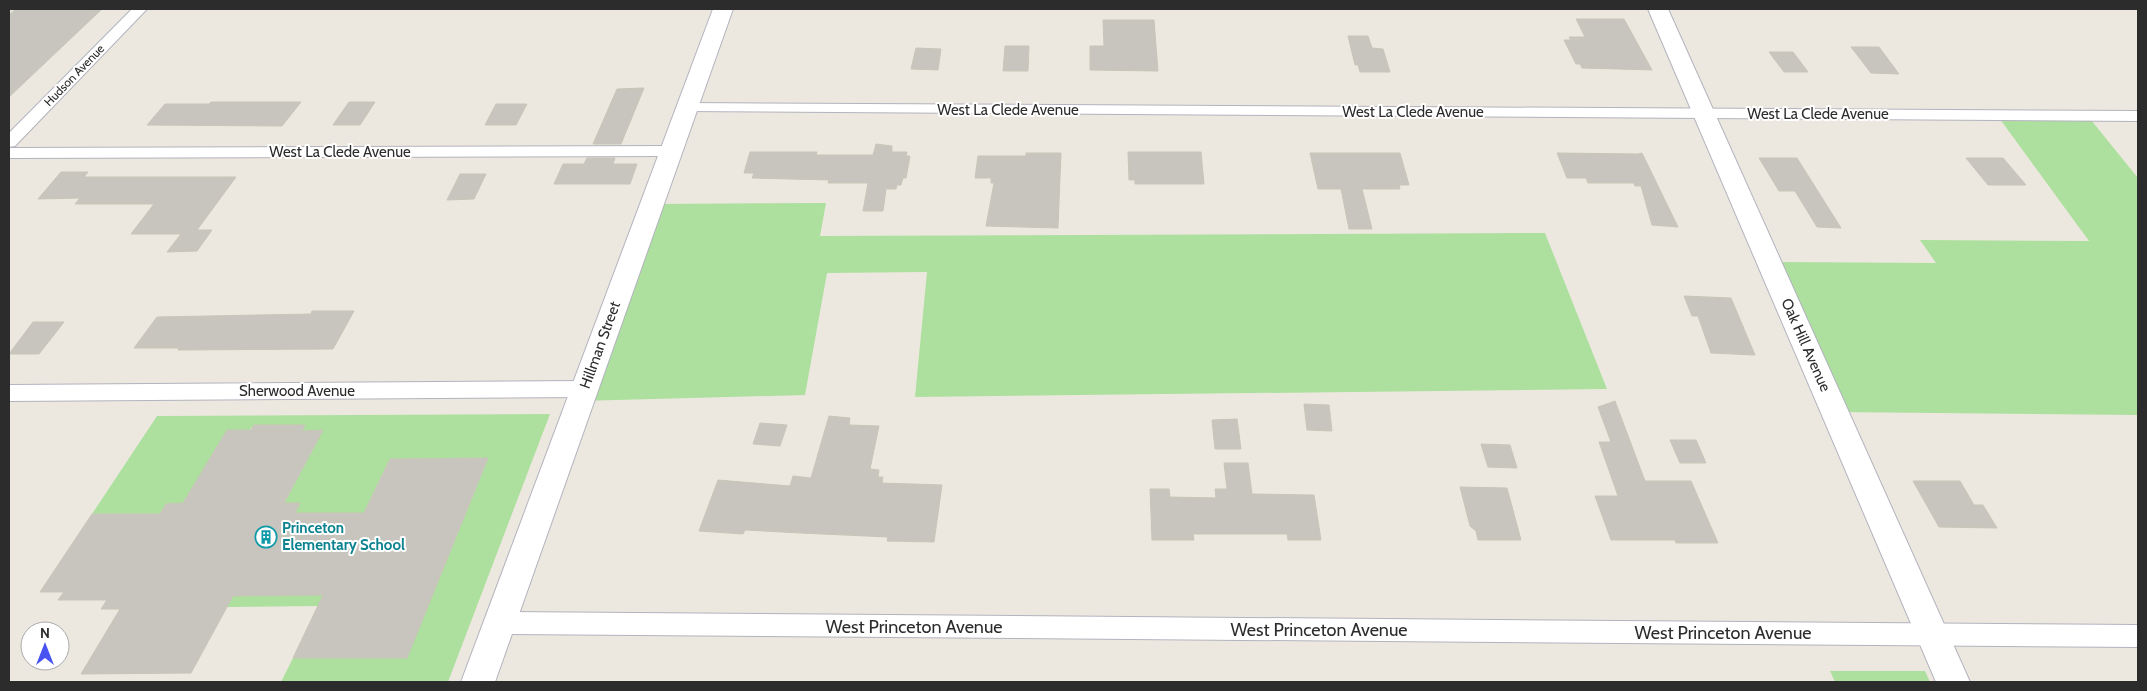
<svg xmlns="http://www.w3.org/2000/svg" width="2147" height="691" font-family="Cabin,sans-serif">
	<style>
		.green { fill: #ade09e }
		.building { fill: #c8c5be; stroke: #c8c5b8 }
		.lines { fill: none; stroke-linecap: round; stroke-linejoin: round }
		.street-casing { stroke: #b2b3be; stroke-width: 2 }
		.secondary-casing { stroke: #b2b3be; stroke-width: 2 }
		.street { fill: #fff; fill-rule: evenodd }
		.secondary { fill: #fff; fill-rule: evenodd }
		.labels { text-anchor: middle; dominant-baseline: central; stroke-width: 4; stroke-linejoin: round; paint-order: stroke }
		.far-street-label { font-size: 12px; fill: #2c2c2c; stroke: #fff }
		.street-label { font-size: 15px; fill: #2c2c2c; stroke: #fff }
		.culture-label { font-size: 15px; font-weight: bold; fill: #0d838f; stroke: #fff; text-anchor: start }
		.near-street-label { font-size: 18px; fill: #2c2c2c; stroke: #fff }
	</style>
	<rect width="100%" height="100%" fill="#ede8df"/>
	<g class="green">
		<path d="M 1997,115 L 2087,115 L 2138,178 L 2138,415 L 1835,412 L 1769,262 L 1936,263 L 1920,240 L 2089,241 Z"/>
		<path d="M 826,203 L 820,236 L 1545,233 L 1607,389 L 915,397 L 927,272 L 827,273 L 805,395 L 580,401 L 652,204 Z"/>
		<path d="M 550,414 L 448,682 L 281,682 L 293,658 L 407,657 L 488,458 L 390,459 L 360,521 L 339,513 L 295,513 L 299,504 L 284,503 L 323,430 L 302,431 L 305,425 L 254,425 L 183,503 L 166,504 L 160,514 L 92,514 L 157,416 Z"/>
		<path d="M 252,560 L 328,585 L 318,606 L 227,607 Z"/>
		<path d="M 1830,671 L 1925,671 L 1930,682 L 1835,682 Z"/>
	</g>
	<g class="building">
		<path d="M 16,9 L 102,9 L 9,97 L 9,15 Z"/>
		<path d="M 1576,19 L 1624,19 L 1652,70 L 1582,68 L 1580,64 L 1576,64 L 1564,40 L 1571,40 L 1569,37 L 1585,37 Z"/>
		<path d="M 1103,20 L 1154,20 L 1158,71 L 1090,70 L 1090,46 L 1104,46 Z"/>
		<path d="M 1348,36 L 1368,36 L 1372,48 L 1383,49 L 1390,72 L 1360,72 L 1358,65 L 1355,65 Z"/>
		<path d="M 1005,46 L 1029,46 L 1028,71 L 1003,71 Z"/>
		<path d="M 1851,47 L 1879,47 L 1899,74 L 1871,73 Z"/>
		<path d="M 916,48 L 941,49 L 938,70 L 911,69 Z"/>
		<path d="M 1769,52 L 1793,52 L 1808,72 L 1784,72 Z"/>
		<path d="M 644,88 L 621,144 L 593,144 L 617,89 Z"/>
		<path d="M 211,102 L 301,102 L 282,126 L 147,125 L 165,104 L 209,104 Z"/>
		<path d="M 349,102 L 375,102 L 360,125 L 333,125 Z"/>
		<path d="M 496,104 L 527,104 L 516,125 L 485,125 Z"/>
		<path d="M 876,144 L 892,146 L 892,152 L 907,152 L 906,156 L 910,156 L 906,178 L 903,178 L 901,185 L 897,185 L 896,189 L 886,189 L 883,211 L 863,211 L 868,183 L 828,183 L 829,180 L 752,178 L 754,173 L 744,173 L 750,152 L 817,152 L 816,155 L 873,155 Z"/>
		<path d="M 1128,152 L 1201,152 L 1204,184 L 1135,184 L 1135,180 L 1129,180 Z"/>
		<path d="M 1026,153 L 1061,153 L 1058,228 L 986,226 L 994,183 L 991,183 L 991,178 L 975,178 L 978,156 L 1026,156 Z"/>
		<path d="M 1310,153 L 1400,153 L 1409,185 L 1399,185 L 1400,189 L 1362,189 L 1372,229 L 1349,229 L 1341,189 L 1318,189 Z"/>
		<path d="M 1557,153 L 1638,154 L 1642,153 L 1678,227 L 1652,225 L 1641,186 L 1635,186 L 1634,183 L 1588,183 L 1586,178 L 1567,178 Z"/>
		<path d="M 587,158 L 615,158 L 613,164 L 637,164 L 630,184 L 554,184 L 563,164 L 584,164 Z"/>
		<path d="M 1759,158 L 1797,158 L 1841,228 L 1817,227 L 1795,191 L 1779,191 Z"/>
		<path d="M 1966,158 L 2003,158 L 2026,185 L 1988,185 Z"/>
		<path d="M 61,172 L 88,172 L 84,177 L 236,177 L 197,230 L 212,230 L 197,251 L 167,252 L 181,234 L 131,234 L 154,204 L 75,204 L 80,198 L 38,199 Z"/>
		<path d="M 460,174 L 486,174 L 474,199 L 447,200 Z"/>
		<path d="M 1684,296 L 1731,298 L 1755,355 L 1711,353 L 1698,316 L 1692,316 Z"/>
		<path d="M 312,311 L 354,311 L 333,349 L 178,350 L 179,348 L 134,348 L 157,317 L 311,314 Z"/>
		<path d="M 33,322 L 64,322 L 39,354 L 9,354 Z"/>
		<path d="M 1615,401 L 1645,481 L 1691,481 L 1718,543 L 1676,543 L 1675,540 L 1611,540 L 1595,496 L 1618,496 L 1599,442 L 1611,442 L 1598,407 Z"/>
		<path d="M 1304,404 L 1329,405 L 1332,431 L 1307,430 Z"/>
		<path d="M 829,416 L 850,418 L 849,425 L 879,426 L 870,469 L 879,470 L 878,477 L 883,477 L 882,483 L 942,485 L 934,542 L 887,541 L 888,537 L 801,533 L 745,530 L 743,534 L 699,531 L 718,480 L 790,486 L 793,476 L 811,478 Z"/>
		<path d="M 1237,419 L 1241,449 L 1215,449 L 1212,420 Z"/>
		<path d="M 760,423 L 787,425 L 780,446 L 753,444 Z"/>
		<path d="M 254,425 L 305,425 L 302,431 L 323,430 L 284,503 L 300,503 L 295,513 L 364,513 L 390,459 L 488,458 L 407,658 L 293,658 L 323,595 L 233,596 L 191,673 L 81,674 L 120,609 L 101,609 L 107,600 L 58,600 L 64,592 L 40,592 L 92,514 L 160,514 L 166,504 L 183,503 L 227,430 L 251,430 Z"/>
		<path d="M 1670,440 L 1696,440 L 1706,463 L 1680,463 Z"/>
		<path d="M 1481,444 L 1510,445 L 1517,468 L 1488,467 Z"/>
		<path d="M 1224,463 L 1248,463 L 1252,494 L 1314,495 L 1321,540 L 1288,540 L 1287,534 L 1193,534 L 1194,540 L 1152,540 L 1150,489 L 1169,489 L 1170,497 L 1216,498 L 1215,489 L 1227,489 Z"/>
		<path d="M 1913,481 L 1960,481 L 1974,505 L 1983,505 L 1997,528 L 1939,527 Z"/>
		<path d="M 1460,487 L 1507,488 L 1521,540 L 1478,540 L 1476,531 L 1470,526 Z"/>
	</g>
	<g class="lines">
		<g class="street-casing">
			<g id="street">
				<path d="M 132,9 L 147,9 L 15,146 L 9,147 L 9,133 Z"/>
				<path d="M 687,103 L 2138,111 L 2138,121 L 681,111 L 679,108 L 681,105 Z"/>
				<path d="M 672,146 L 678,147 L 680,151 L 678,155 L 672,156 L 9,158 L 9,148 Z"/>
				<path d="M 584,381 L 591,383 L 594,389 L 591,395 L 584,397 L 9,401 L 9,385 Z"/>
				<path d="M 499,612 L 2138,625 L 2138,647 L 499,634 L 490,631 L 487,623 L 490,615 Z"/>
			</g>
		</g>
		<g class="secondary-casing">
			<g id="secondary">
				<path d="M 713,9 L 733,9 L 495,682 L 461,682 Z"/>
				<path d="M 1648,9 L 1668,9 L 1970,682 L 1936,682 Z"/>
			</g>
		</g>
		<use href="#street" class="street"/>
		<use href="#secondary" class="secondary"/>
	</g>
	<defs>
		<g id="building-ring" transform="scale(1.125)"><circle r="9.5" fill="#fff" stroke="#0f9aa8" stroke-width="1.5"/><path d="M-4-6H4V6H1V3H-1V6H-4ZM-2.5-4.3h1.7v1.8h-1.7ZM.8-4.3h1.7v1.8H.8ZM-2.5-1h1.7V.8h-1.7ZM.8-1h1.7V.8H.8Z" fill="#0f9aa8"/></g>
	</defs>
	<g fill-rule="evenodd">
		<use href="#building-ring" x="266" y="537"/>
	</g>
	<g class="labels">
		<g class="far-street-label">
			<text transform="translate(74 75) rotate(-46)">Hudson Avenue</text>
		</g>
		<g class="street-label">
			<text x="1008" y="110">West La Clede Avenue</text>
			<text x="1413" y="112">West La Clede Avenue</text>
			<text x="1818" y="114">West La Clede Avenue</text>
			<text x="340" y="152">West La Clede Avenue</text>
			<text transform="translate(600 345) rotate(-70)">Hillman Street</text>
			<text transform="translate(1806 345) rotate(66)">Oak Hill Avenue</text>
			<text x="297" y="391">Sherwood Avenue</text>
		</g>
		<g class="culture-label">
			<text x="282" y="528">Princeton<tspan x="282" dy="17">Elementary School</tspan></text>
		</g>
		<g class="near-street-label">
			<text x="914" y="627">West Princeton Avenue</text>
			<text x="1319" y="630">West Princeton Avenue</text>
			<text x="1723" y="633">West Princeton Avenue</text>
		</g>
	</g>
	<rect width="2147" height="691" fill="none" stroke="#2c2c2c" stroke-width="20"/>
	<g transform="translate(45 646)"><circle r="24" fill="#ffffff" stroke="#ababab"/>
	<path d="M0-4L9 19L0 12L-9 19Z" fill="#4853f1"/>
	<text y="-8" font-size="14" font-weight="bold" text-anchor="middle" fill="#2c2c2c">N</text>
	</g>
</svg>
